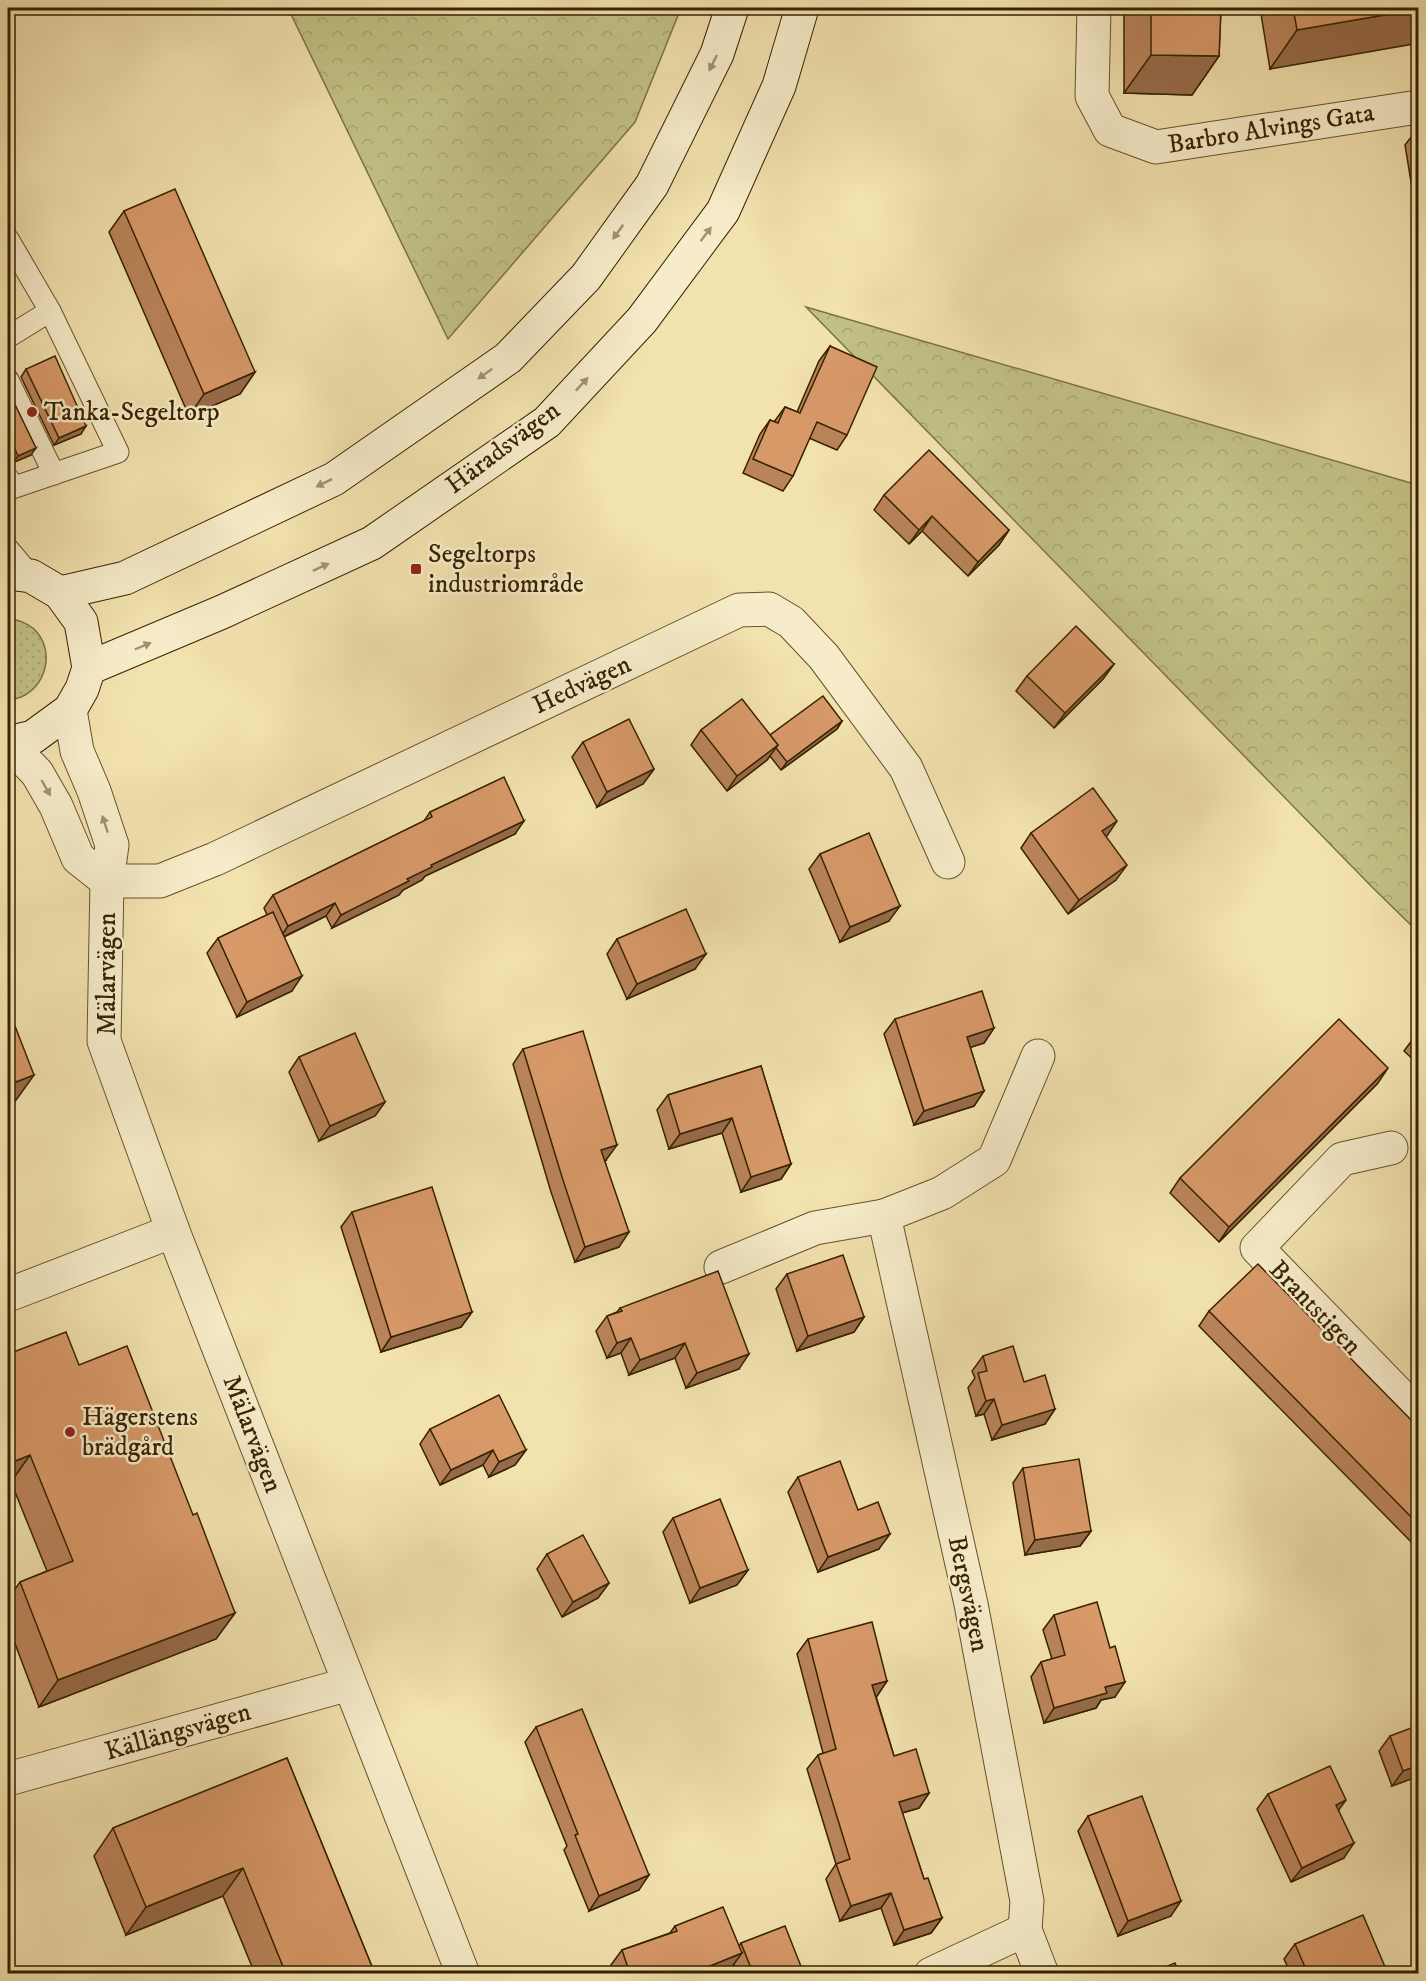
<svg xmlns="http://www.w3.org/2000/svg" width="1426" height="1981" font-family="'IM FELL DW Pica',serif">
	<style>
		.forest { fill: url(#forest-crowns); stroke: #7c7242; stroke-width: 1.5 }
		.garden { fill: url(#garden-dots); stroke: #7c7242; stroke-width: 1.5 }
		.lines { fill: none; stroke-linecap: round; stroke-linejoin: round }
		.lane-casing { stroke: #66522c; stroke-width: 23 }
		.street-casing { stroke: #66522c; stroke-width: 35 }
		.secondary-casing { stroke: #372200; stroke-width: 35 }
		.lane { stroke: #f7ecca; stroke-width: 21 }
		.street { stroke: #f7ecca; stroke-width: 33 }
		.secondary { stroke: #f7ecca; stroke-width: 33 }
		.wall { fill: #ba845a; stroke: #372200; stroke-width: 1.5 }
		.shaded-wall { fill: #976b4a; stroke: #372200; stroke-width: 1.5 }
		.building { fill: #d89969; stroke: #372200; stroke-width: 1.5 }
		.oneway { fill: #a1916f }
		.poi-dot { fill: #8f2418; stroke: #f7ecca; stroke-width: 2 }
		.labels { text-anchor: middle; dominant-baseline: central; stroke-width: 5; stroke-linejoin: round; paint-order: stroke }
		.street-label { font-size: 26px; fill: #372200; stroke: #f7ecca }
		.poi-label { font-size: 26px; fill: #372200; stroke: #f7ecca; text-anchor: start }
	</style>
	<defs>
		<pattern id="forest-crowns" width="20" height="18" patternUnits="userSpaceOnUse" patternTransform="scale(1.5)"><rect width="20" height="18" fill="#c2c185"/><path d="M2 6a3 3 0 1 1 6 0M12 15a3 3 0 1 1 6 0" fill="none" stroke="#a7a671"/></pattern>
		<pattern id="garden-dots" width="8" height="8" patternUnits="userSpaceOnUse" patternTransform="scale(1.5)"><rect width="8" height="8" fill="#c2c185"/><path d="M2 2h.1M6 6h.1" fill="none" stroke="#a7a671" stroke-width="1.8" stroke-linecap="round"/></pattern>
	</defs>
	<rect width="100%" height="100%" fill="#f2e2ae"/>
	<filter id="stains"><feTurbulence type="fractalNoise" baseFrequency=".00333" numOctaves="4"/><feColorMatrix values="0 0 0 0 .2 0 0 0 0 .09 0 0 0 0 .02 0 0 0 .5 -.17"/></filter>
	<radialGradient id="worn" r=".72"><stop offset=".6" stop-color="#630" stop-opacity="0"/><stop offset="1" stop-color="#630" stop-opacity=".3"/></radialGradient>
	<g class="forest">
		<path d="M 288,8 L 681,8 L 635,122 L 448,339 Z"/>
		<path d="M 806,307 L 1418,485 L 1418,932 L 1371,886 Z"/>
	</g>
	<path class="garden" d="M 8,618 C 17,620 26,622 34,629 C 59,653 43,698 8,700 Z"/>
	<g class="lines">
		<g class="lane-casing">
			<g id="lane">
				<path d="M 8,239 L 50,311 L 118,452 L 12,488 L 8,478"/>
				<path d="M 8,337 L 50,311"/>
				<path d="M 8,380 L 54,474"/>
				<path d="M 8,549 L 31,576"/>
			</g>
		</g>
		<g class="street-casing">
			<g id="street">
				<path d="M 1094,8 L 1092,96 L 1110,130 L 1156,147 L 1418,107"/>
				<path d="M 70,710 L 77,751 L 94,791 L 112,845 L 107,881 L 104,1041 L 173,1231 L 463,1974"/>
				<path d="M 8,743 L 37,773 L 56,806 L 78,858 L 107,881"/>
				<path d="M 107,881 L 160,881 L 215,859 L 739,610 L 769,609 L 791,622 L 824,657 L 906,768 L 948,862"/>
				<path d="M 1038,1056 L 994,1160 L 942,1193 L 884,1216 L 971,1604 L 1027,1901 L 1025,1930 L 1042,1974"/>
				<path d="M 1391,1148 L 1342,1159 L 1257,1248 L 1418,1414"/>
				<path d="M 721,1267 L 815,1228 L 884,1216"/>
				<path d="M 8,1295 L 173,1231"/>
				<path d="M 8,1779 L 349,1684"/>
				<path d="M 931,1974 L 1025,1930"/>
			</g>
		</g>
		<g class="secondary-casing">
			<g id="secondary">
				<path d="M 8,573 L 31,576 L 60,593 L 81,622 L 89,668 L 82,689 L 70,710 L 33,737 L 8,743"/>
				<path d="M 60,593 L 125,578 L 334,479 L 508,358 L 586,277 L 652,185 L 717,54 L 732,8"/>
				<path d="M 89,668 L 222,612 L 372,543 L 547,422 L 642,320 L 723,211 L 779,86 L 802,8"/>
			</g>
		</g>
		<use href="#lane" class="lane"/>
		<use href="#street" class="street"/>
		<use href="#secondary" class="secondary"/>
	</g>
	<g class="wall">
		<path d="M 1124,8 L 1221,8 L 1219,56 L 1192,95 L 1124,93 Z"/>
		<path d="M 1260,8 L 1419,8 L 1270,69 Z"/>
		<path d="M 1419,127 L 1419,187 L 1412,188 L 1405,145 Z"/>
		<path d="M 124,211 L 255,372 L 240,394 L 189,416 L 109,232 Z"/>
		<path d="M 830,346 L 847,435 L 837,450 L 809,438 L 793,476 L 783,491 L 743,473 L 760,434 L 770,420 L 774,422 L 785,407 L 797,412 L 819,361 Z"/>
		<path d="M 26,369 L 81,434 L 54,445 L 21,377 Z"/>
		<path d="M 8,390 L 31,455 L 12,463 L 8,453 Z"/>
		<path d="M 884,495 L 1009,530 L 999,545 L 968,576 L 922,531 L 909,544 L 874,510 Z"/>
		<path d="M 1114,664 L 1103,679 L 1054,728 L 1016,691 L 1027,676 Z"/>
		<path d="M 842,721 L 837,729 L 781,770 L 770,756 L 767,760 L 727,791 L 691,745 L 701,730 L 770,735 Z"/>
		<path d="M 583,742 L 654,769 L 643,784 L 597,807 L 572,757 Z"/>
		<path d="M 430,812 L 515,834 L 425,876 L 422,880 L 403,890 L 399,895 L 332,928 L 326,916 L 284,937 L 292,991 L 237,1017 L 207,953 L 218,938 L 267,915 L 264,908 L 273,895 L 424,821 Z"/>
		<path d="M 1031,833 L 1106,836 L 1116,880 L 1068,914 L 1021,848 Z"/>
		<path d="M 820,854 L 889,921 L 840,942 L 809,869 Z"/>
		<path d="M 617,939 L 695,969 L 627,999 L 607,954 Z"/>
		<path d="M 895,1019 L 994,1028 L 984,1043 L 970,1047 L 984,1091 L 974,1106 L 914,1125 L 884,1034 Z"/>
		<path d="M 1419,1031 L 1419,1065 L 1404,1051 Z"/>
		<path d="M 523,1049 L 606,1160 L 605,1160 L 619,1247 L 575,1262 L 551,1192 L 513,1064 Z"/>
		<path d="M 299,1057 L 385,1102 L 375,1116 L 319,1141 L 289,1072 Z"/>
		<path d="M 761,1066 L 791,1164 L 781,1179 L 741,1192 L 722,1133 L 669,1149 L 657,1110 L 668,1095 Z"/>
		<path d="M 1378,1083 L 1219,1242 L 1170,1193 L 1180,1178 Z"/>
		<path d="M 352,1212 L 472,1312 L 461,1327 L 381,1352 L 341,1227 Z"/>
		<path d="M 787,1274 L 864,1317 L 854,1332 L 797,1351 L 776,1289 Z"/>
		<path d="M 620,1308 L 739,1369 L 686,1388 L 675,1358 L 629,1375 L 621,1353 L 607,1358 L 596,1331 L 607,1316 L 617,1312 Z"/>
		<path d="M 1209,1311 L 1419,1428 L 1419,1550 L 1199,1326 Z"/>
		<path d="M 983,1356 L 1024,1382 L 1055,1409 L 1045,1424 L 992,1440 L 984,1414 L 976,1416 L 968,1388 L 975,1378 L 972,1371 Z"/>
		<path d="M 79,1365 L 193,1515 L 235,1613 L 216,1639 L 39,1707 L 8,1625 L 8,1599 L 20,1582 L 47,1571 L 11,1482 Z"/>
		<path d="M 430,1429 L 526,1450 L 515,1465 L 489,1477 L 483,1465 L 440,1485 L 420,1444 Z"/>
		<path d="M 1023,1468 L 1091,1531 L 1080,1546 L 1025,1555 L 1013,1483 Z"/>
		<path d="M 798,1477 L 858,1510 L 879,1549 L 818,1572 L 788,1492 Z"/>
		<path d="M 673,1518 L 748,1570 L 737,1585 L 690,1603 L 663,1532 Z"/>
		<path d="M 547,1554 L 609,1583 L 598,1598 L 562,1617 L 537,1569 Z"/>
		<path d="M 1054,1615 L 1110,1648 L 1115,1697 L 1101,1700 L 1096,1708 L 1044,1723 L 1031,1677 L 1041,1662 L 1052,1659 L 1043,1630 Z"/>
		<path d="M 808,1639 L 887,1681 L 877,1696 L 876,1696 L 894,1756 L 929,1793 L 919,1808 L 902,1813 L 924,1879 L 942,1918 L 931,1933 L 894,1945 L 881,1908 L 840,1921 L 826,1879 L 836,1864 L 807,1769 L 818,1755 L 823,1753 L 797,1654 Z"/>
		<path d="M 536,1727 L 639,1890 L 589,1911 L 564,1850 L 567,1846 L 525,1742 Z"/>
		<path d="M 1390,1736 L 1419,1776 L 1392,1786 L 1379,1751 Z"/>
		<path d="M 287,1758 L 375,1974 L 255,1974 L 223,1896 L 126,1935 L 94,1856 L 113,1828 Z"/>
		<path d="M 1268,1794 L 1339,1810 L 1344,1858 L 1291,1882 L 1257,1809 Z"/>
		<path d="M 1088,1816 L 1171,1916 L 1118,1936 L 1078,1831 Z"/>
		<path d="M 675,1926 L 739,1946 L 741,1943 L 804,1974 L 737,1974 L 734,1965 L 731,1968 L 717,1974 L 614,1974 L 611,1965 L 622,1950 L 670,1933 Z"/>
		<path d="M 1295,1944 L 1388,1974 L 1291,1974 L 1284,1959 Z"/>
	</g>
	<g class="shaded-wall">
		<path d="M 1419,9 L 1419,43 L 1270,69 L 1297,30 Z"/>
		<path d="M 1151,55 L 1219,56 L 1192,95 L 1124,93 Z"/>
		<path d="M 1419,179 L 1419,187 L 1412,188 Z"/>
		<path d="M 255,372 L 240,394 L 189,416 L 204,394 Z"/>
		<path d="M 86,426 L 81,434 L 54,445 L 59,438 Z"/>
		<path d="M 36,448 L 31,455 L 12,463 L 18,456 Z"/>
		<path d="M 932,516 L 922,531 L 909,544 L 919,530 Z"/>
		<path d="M 1009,530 L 999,545 L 968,576 L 978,562 Z"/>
		<path d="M 1114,664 L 1103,679 L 1054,728 L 1065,713 Z"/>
		<path d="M 842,721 L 837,729 L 781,770 L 787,762 Z"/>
		<path d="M 778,745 L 767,760 L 727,791 L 737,776 Z"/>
		<path d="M 654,769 L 643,784 L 597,807 L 607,792 Z"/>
		<path d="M 524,821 L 515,834 L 425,876 L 422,880 L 403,890 L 399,895 L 332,928 L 341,915 L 431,865 Z"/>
		<path d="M 1117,821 L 1107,836 L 1092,846 L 1102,831 Z"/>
		<path d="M 1127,865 L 1116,880 L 1068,914 L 1079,900 Z"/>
		<path d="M 335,903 L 326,916 L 279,939 L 288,926 Z"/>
		<path d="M 900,906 L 889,921 L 840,942 L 850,927 Z"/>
		<path d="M 706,954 L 695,969 L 627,999 L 637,984 Z"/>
		<path d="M 302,976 L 292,991 L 237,1017 L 247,1002 Z"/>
		<path d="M 994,1028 L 984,1043 L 956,1052 L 967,1037 Z"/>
		<path d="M 1388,1068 L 1378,1083 L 1219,1242 L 1229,1227 Z"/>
		<path d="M 34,1075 L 14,1103 L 8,1106 L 8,1085 Z"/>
		<path d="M 984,1091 L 974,1106 L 914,1125 L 924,1111 Z"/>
		<path d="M 385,1102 L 375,1116 L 319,1141 L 330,1126 Z"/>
		<path d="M 732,1118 L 722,1133 L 669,1149 L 680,1134 Z"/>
		<path d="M 617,1145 L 606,1160 L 591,1165 L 601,1150 Z"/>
		<path d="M 791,1164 L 781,1179 L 741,1192 L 751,1177 Z"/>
		<path d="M 629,1232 L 619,1247 L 575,1262 L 585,1247 Z"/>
		<path d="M 472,1312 L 461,1327 L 381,1352 L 391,1337 Z"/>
		<path d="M 864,1317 L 854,1332 L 797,1351 L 808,1336 Z"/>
		<path d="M 631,1338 L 621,1353 L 607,1358 L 617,1343 Z"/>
		<path d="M 685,1343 L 675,1358 L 629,1375 L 640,1360 Z"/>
		<path d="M 749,1354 L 739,1369 L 686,1388 L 697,1373 Z"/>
		<path d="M 994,1399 L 984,1414 L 976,1416 L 986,1401 Z"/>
		<path d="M 1055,1409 L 1045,1424 L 992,1440 L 1002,1425 Z"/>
		<path d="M 493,1450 L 483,1465 L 440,1485 L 451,1470 Z"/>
		<path d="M 526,1450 L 515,1465 L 489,1477 L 499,1462 Z"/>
		<path d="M 30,1455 L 11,1482 L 8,1484 L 8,1464 Z"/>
		<path d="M 1091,1531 L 1080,1546 L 1025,1555 L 1035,1540 Z"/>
		<path d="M 890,1534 L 879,1549 L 818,1572 L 828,1557 Z"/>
		<path d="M 748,1570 L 737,1585 L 690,1603 L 700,1588 Z"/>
		<path d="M 609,1583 L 598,1598 L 562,1617 L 573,1602 Z"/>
		<path d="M 235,1613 L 216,1639 L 39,1707 L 58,1680 Z"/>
		<path d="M 887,1681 L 877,1696 L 862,1700 L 872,1685 Z"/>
		<path d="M 1125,1682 L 1115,1697 L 1101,1700 L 1096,1708 L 1044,1723 L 1054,1708 L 1105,1687 Z"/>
		<path d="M 1419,1765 L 1419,1776 L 1392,1786 L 1403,1771 Z"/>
		<path d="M 929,1793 L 919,1808 L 888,1817 L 899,1802 Z"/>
		<path d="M 1346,1800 L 1335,1815 L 1336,1805 Z"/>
		<path d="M 1354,1843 L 1344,1858 L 1291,1882 L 1302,1868 Z"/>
		<path d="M 243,1868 L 223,1896 L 126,1935 L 146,1907 Z"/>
		<path d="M 649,1875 L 639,1890 L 589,1911 L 599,1896 Z"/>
		<path d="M 891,1893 L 881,1908 L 840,1921 L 851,1906 Z"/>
		<path d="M 1181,1901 L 1171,1916 L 1118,1936 L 1128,1921 Z"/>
		<path d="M 942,1918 L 931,1933 L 894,1945 L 904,1930 Z"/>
		<path d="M 742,1953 L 731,1968 L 717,1974 L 690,1974 Z"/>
	</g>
	<g class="building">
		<path d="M 1151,8 L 1221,8 L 1219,56 L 1151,55 Z"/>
		<path d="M 1293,8 L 1419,8 L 1419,9 L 1297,30 Z"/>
		<path d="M 175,189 L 255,372 L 204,394 L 124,211 Z"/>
		<path d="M 830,346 L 877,367 L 847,435 L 817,422 L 793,476 L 753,459 L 770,420 L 778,423 L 785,407 L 800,413 Z"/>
		<path d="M 55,356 L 86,426 L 59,438 L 26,369 Z"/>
		<path d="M 8,390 L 36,448 L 18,456 L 8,433 Z"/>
		<path d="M 929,450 L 1009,530 L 978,562 L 932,516 L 919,530 L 884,495 Z"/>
		<path d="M 1076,626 L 1114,664 L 1065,713 L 1027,676 Z"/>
		<path d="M 823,696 L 842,721 L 787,762 L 776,748 L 778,745 L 770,735 Z"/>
		<path d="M 742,699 L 778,745 L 737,776 L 701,730 Z"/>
		<path d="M 629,719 L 654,769 L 607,792 L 583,742 Z"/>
		<path d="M 504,777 L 524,821 L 431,865 L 432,867 L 407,879 L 409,881 L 341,915 L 335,903 L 288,926 L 273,895 L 432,817 L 430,812 Z"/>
		<path d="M 1093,788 L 1117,821 L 1102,831 L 1127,865 L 1079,900 L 1031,833 Z"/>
		<path d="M 869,833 L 900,906 L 850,927 L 820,854 Z"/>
		<path d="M 686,909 L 706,954 L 637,984 L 617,939 Z"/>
		<path d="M 273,912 L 302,976 L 247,1002 L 218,938 Z"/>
		<path d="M 982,991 L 994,1028 L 967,1037 L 984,1091 L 924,1111 L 895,1019 Z"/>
		<path d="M 8,1008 L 34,1075 L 8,1085 Z"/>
		<path d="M 1339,1019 L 1388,1068 L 1229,1227 L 1180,1178 Z"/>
		<path d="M 583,1031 L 617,1145 L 601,1150 L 629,1232 L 585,1247 L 562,1177 L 523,1049 Z"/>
		<path d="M 355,1033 L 385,1102 L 330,1126 L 299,1057 Z"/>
		<path d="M 761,1066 L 791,1164 L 751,1177 L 732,1118 L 680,1134 L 668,1095 Z"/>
		<path d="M 432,1187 L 472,1312 L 391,1337 L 352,1212 Z"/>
		<path d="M 843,1255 L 864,1317 L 808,1336 L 787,1274 Z"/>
		<path d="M 1258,1264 L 1419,1428 L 1419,1525 L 1209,1311 Z"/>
		<path d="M 718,1271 L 749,1354 L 697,1373 L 685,1343 L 640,1360 L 631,1338 L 617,1343 L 607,1316 L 622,1311 L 620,1308 Z"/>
		<path d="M 66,1332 L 79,1365 L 127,1346 L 193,1515 L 197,1513 L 235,1613 L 58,1680 L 20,1582 L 73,1561 L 30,1455 L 8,1464 L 8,1354 Z"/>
		<path d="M 1013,1346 L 1024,1382 L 1045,1375 L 1055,1409 L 1002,1425 L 994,1399 L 986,1401 L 978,1373 L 987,1371 L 983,1356 Z"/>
		<path d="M 499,1395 L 526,1450 L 499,1462 L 493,1450 L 451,1470 L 430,1429 Z"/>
		<path d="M 1079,1459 L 1091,1531 L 1035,1540 L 1023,1468 Z"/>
		<path d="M 840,1461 L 858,1510 L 878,1502 L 890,1534 L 828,1557 L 798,1477 Z"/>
		<path d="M 720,1499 L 748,1570 L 700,1588 L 673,1518 Z"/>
		<path d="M 583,1535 L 609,1583 L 573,1602 L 547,1554 Z"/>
		<path d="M 1097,1602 L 1110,1648 L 1115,1646 L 1125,1682 L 1105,1687 L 1107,1693 L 1054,1708 L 1041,1662 L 1065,1655 L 1054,1615 Z"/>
		<path d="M 872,1622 L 887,1681 L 872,1685 L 894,1756 L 916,1749 L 929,1793 L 899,1802 L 924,1879 L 928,1878 L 942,1918 L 904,1930 L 891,1893 L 851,1906 L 836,1864 L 850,1859 L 818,1755 L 836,1749 L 808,1639 Z"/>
		<path d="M 582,1709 L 649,1875 L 599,1896 L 575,1835 L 578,1834 L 536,1727 Z"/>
		<path d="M 1419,1725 L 1419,1765 L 1403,1771 L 1390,1736 Z"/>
		<path d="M 287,1758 L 375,1974 L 286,1974 L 243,1868 L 146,1907 L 113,1828 Z"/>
		<path d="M 1330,1766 L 1346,1800 L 1336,1805 L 1354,1843 L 1302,1868 L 1268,1794 Z"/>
		<path d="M 1142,1796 L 1181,1901 L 1128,1921 L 1088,1816 Z"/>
		<path d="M 723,1907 L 742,1953 L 690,1974 L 630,1974 L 622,1950 L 677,1931 L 675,1926 Z"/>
		<path d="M 1363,1915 L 1388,1974 L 1308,1974 L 1295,1944 Z"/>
		<path d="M 785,1926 L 804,1974 L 761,1974 L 760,1970 L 753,1973 L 741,1943 Z"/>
		<path d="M 1175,1963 L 1179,1974 L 1149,1974 Z"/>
	</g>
	<defs><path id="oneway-solid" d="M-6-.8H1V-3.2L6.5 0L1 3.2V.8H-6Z" transform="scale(1.5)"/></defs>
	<g class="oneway">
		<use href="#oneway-solid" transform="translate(713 63) rotate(116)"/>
		<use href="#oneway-solid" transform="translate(618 232) rotate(126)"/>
		<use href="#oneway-solid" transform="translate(706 234) rotate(-53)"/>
		<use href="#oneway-solid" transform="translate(485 374) rotate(145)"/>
		<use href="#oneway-solid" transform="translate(582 384) rotate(-47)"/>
		<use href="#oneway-solid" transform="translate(324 483) rotate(154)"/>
		<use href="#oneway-solid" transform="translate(321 567) rotate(-25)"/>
		<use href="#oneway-solid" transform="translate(143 646) rotate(-23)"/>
		<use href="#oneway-solid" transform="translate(46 788) rotate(60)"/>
		<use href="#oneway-solid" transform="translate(105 824) rotate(-108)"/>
	</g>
	<g class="poi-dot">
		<circle cx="32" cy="412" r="6"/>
		<rect x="410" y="563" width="12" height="12" rx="3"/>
		<circle cx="70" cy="1432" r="6"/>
	</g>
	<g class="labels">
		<g class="street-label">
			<text transform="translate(1271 129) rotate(-9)">Barbro Alvings Gata</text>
			<text transform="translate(503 448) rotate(-37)">Häradsvägen</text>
			<text transform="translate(582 685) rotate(-25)">Hedvägen</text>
			<text transform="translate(107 974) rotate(-90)">Mälarvägen</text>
			<text transform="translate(1315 1308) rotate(46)">Brantstigen</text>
			<text transform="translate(252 1434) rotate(69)">Mälarvägen</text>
			<text transform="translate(968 1594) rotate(78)">Bergsvägen</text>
			<text transform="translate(178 1732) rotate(-16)">Källängsvägen</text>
		</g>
		<g class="poi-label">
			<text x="44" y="412">Tanka-Segeltorp</text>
			<text x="428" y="554">Segeltorps<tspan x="428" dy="30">industriområde</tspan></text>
			<text x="82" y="1417">Hägerstens<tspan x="82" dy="30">brädgård</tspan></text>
		</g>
	</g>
	<rect width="1426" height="1981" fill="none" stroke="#f2e2ae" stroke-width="30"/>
	<rect x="9" y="9" width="1408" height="1963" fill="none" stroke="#372200" stroke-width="3"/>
	<rect x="15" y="15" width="1396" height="1951" fill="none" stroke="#372200" stroke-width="1.5"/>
	<rect width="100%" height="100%" filter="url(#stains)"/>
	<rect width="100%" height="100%" fill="url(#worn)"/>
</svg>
